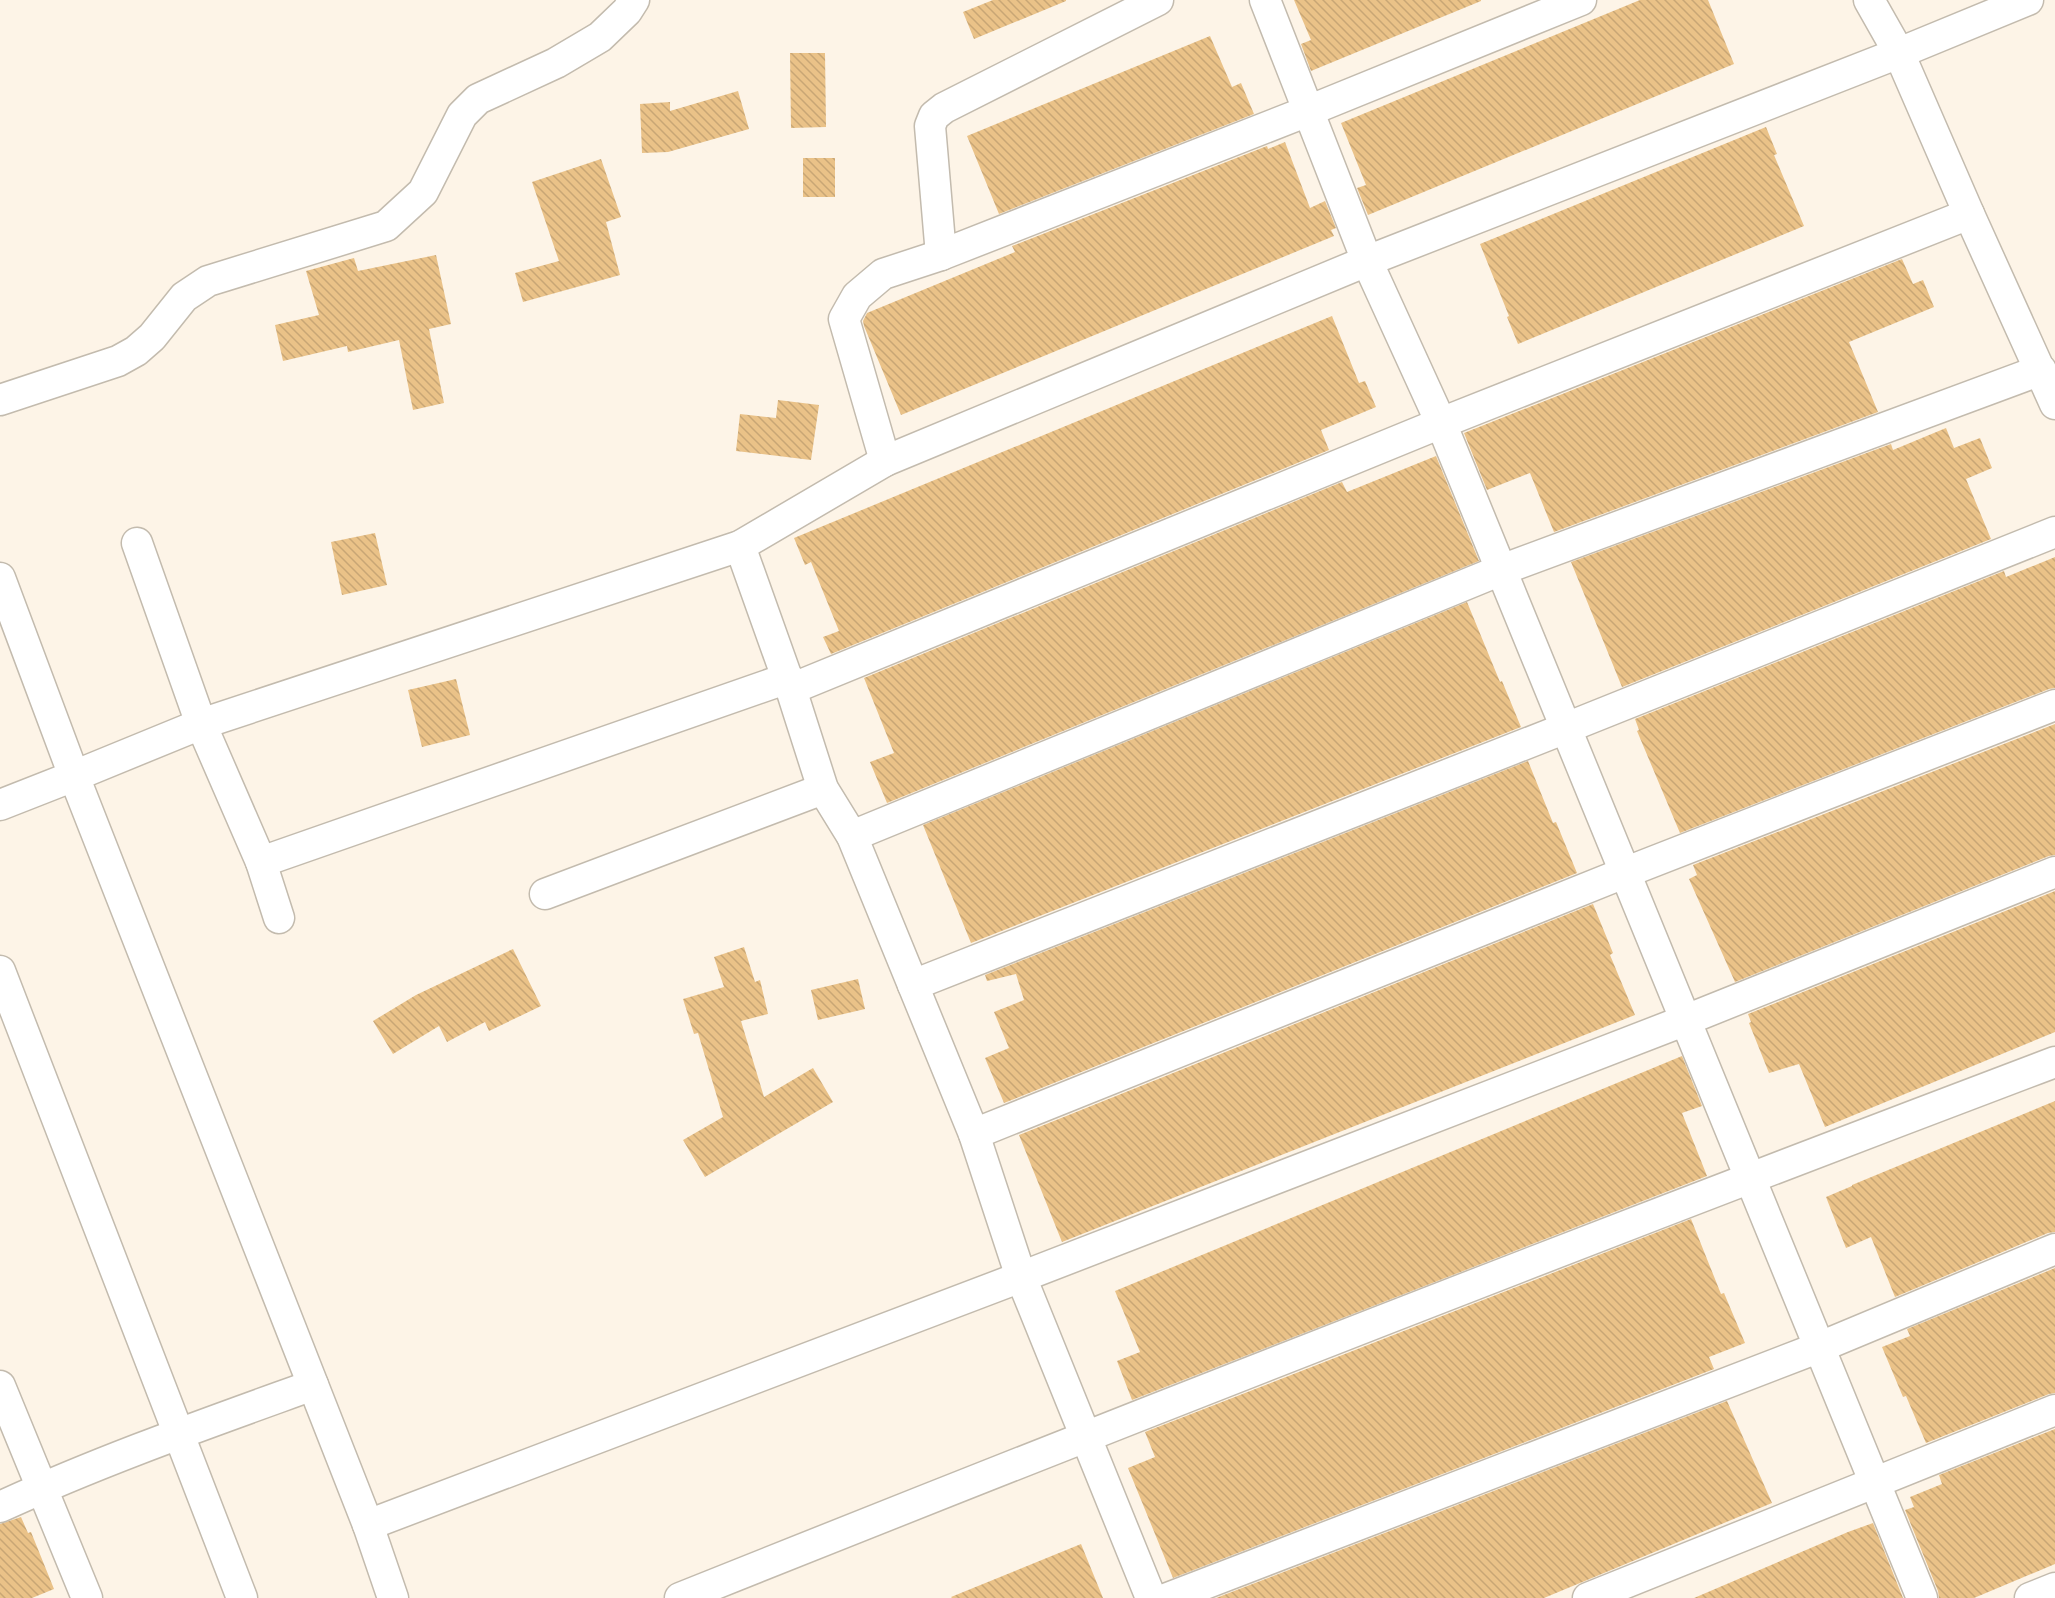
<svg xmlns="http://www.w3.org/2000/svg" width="2055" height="1598" font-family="Raleway,sans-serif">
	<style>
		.building { fill: url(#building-back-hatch) }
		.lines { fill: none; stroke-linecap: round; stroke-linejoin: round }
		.street-casing { stroke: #c3bbae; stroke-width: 33 }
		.street { stroke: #fff; stroke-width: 30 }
	</style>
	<defs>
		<pattern id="building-back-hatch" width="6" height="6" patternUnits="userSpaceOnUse" patternTransform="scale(1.5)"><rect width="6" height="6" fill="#eac288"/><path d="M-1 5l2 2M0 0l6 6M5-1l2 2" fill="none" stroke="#c8a675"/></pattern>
	</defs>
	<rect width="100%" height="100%" fill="#fdf4e7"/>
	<g class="building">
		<path d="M 993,0 L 1066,0 L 1066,1 L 974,39 L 963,12 Z"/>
		<path d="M 1294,0 L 1481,0 L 1481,1 L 1311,71 L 1301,44 L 1311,40 Z"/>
		<path d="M 1640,0 L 1708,0 L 1734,64 L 1368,215 L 1357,188 L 1366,185 L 1341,123 Z"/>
		<path d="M 1210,36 L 1232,87 L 1241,83 L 1254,114 L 999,214 L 967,136 Z"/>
		<path d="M 790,53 L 825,53 L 826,127 L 791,128 Z"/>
		<path d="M 738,91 L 749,129 L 668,152 L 642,153 L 640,104 L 670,102 L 670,111 Z"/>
		<path d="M 1766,127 L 1777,154 L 1774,155 L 1804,226 L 1518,344 L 1507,317 L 1509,316 L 1480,244 Z"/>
		<path d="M 1285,142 L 1310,208 L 1325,201 L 1336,228 L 1331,230 L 1334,236 L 901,415 L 864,326 L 863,321 L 867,313 L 1015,252 L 1012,246 L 1267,146 L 1268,149 Z"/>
		<rect x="803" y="158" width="32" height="39"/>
		<path d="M 601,159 L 621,217 L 606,222 L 620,275 L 523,302 L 515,273 L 559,261 L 532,182 Z"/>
		<path d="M 436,255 L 451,324 L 429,329 L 444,403 L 413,410 L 399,340 L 348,352 L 347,346 L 283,361 L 275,325 L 319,315 L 306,271 L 354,258 L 358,271 Z"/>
		<path d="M 1902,259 L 1913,284 L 1923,280 L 1934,307 L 1849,342 L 1878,412 L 1554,532 L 1530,473 L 1487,490 L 1464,433 Z"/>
		<path d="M 1332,316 L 1359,383 L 1365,381 L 1376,407 L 1321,430 L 1329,450 L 831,654 L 823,637 L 839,631 L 811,562 L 805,565 L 794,538 Z"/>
		<path d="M 778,400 L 819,405 L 811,460 L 736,451 L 740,414 L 776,418 Z"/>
		<path d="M 1946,428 L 1954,448 L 1980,438 L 1992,468 L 1966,479 L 1991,539 L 1622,687 L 1571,562 L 1891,444 L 1893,450 Z"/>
		<path d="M 1436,456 L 1479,561 L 887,803 L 870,762 L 894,753 L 864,678 L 1342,482 L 1347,492 Z"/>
		<path d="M 375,533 L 387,585 L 342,595 L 331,542 Z"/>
		<path d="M 2055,557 L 2055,688 L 2049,689 L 1680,833 L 1637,731 L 1639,730 L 1635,719 L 2004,571 L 2006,577 Z"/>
		<path d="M 1467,602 L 1500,682 L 1502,681 L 1521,727 L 971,943 L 923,825 Z"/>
		<path d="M 456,679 L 470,735 L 422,747 L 408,690 Z"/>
		<path d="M 2055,724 L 2055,855 L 2049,856 L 1735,982 L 1689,879 L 1697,875 L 1693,865 Z"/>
		<path d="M 1528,761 L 1553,823 L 1556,822 L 1577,873 L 1004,1103 L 985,1058 L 1009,1048 L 994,1012 L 1024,1000 L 1016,974 L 987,981 L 985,975 Z"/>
		<path d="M 2055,891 L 2055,1032 L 1825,1127 L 1799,1064 L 1769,1073 L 1749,1023 L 1751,1022 L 1748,1014 Z"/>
		<path d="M 1593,904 L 1613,953 L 1610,955 L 1635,1015 L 1062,1242 L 1019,1135 Z"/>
		<path d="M 744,947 L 755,982 L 760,980 L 768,1014 L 741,1021 L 764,1097 L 813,1068 L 833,1102 L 705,1177 L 683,1140 L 723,1117 L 698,1033 L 694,1034 L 683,999 L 724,987 L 714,957 Z"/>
		<path d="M 513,949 L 541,1006 L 489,1031 L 485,1022 L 447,1042 L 439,1026 L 393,1054 L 373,1021 L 416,995 Z"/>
		<path d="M 858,979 L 865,1009 L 818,1020 L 811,990 Z"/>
		<path d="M 1682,1056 L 1702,1106 L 1682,1113 L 1707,1176 L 1132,1400 L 1117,1361 L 1140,1352 L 1115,1291 Z"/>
		<path d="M 2055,1101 L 2055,1232 L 2048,1233 L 1895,1297 L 1871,1237 L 1846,1248 L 1826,1197 L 1852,1186 L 1852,1185 Z"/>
		<path d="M 1691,1219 L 1721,1294 L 1724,1293 L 1745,1343 L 1709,1357 L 1714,1369 L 1173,1578 L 1128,1468 L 1155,1457 L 1145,1432 Z"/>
		<path d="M 2055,1268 L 2055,1393 L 2049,1394 L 1926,1443 L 1906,1396 L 1903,1397 L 1882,1347 L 1910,1336 L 1907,1329 Z"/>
		<path d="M 1727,1401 L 1772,1503 L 1544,1598 L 1216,1598 Z"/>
		<path d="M 2055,1429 L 2055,1564 L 1974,1598 L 1939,1598 L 1938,1591 L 1905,1510 L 1914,1507 L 1910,1497 L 1942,1484 L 1939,1475 Z"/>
		<path d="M 21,1517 L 28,1533 L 31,1532 L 54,1589 L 32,1598 L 0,1598 L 0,1524 Z"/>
		<path d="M 1873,1523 L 1903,1598 L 1694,1598 L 1848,1532 Z"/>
		<path d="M 1081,1544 L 1103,1598 L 952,1598 L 951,1597 Z"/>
	</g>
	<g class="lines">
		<g class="street-casing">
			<g id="street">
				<path d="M 1265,0 L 1367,261 L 1441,423 L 1922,1598"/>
				<path d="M 1869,0 L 1899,53 L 1969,214 L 2055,404"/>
				<path d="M 941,255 L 930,126 L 934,116 L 944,108 L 1158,0"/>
				<path d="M 0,400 L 118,361 L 136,351 L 152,337 L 184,297 L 208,281 L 386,226 L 423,192 L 462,115 L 478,99 L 556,63 L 600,37 L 627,11 L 634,0"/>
				<path d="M 885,461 L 844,319 L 857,296 L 883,274 L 941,255 L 1308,111 L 1581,0"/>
				<path d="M 137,543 L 201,724 L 261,862 L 279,918"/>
				<path d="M 740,546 L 791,689 L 823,789 L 852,836 L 974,1134 L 1021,1277 L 1151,1598"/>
				<path d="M 0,578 L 74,776 L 0,805"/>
				<path d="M 791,689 L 1441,423 L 1969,214"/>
				<path d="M 852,836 L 1501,570 L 2041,370"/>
				<path d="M 261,862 L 788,678"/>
				<path d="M 545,894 L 823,789"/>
				<path d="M 0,971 L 242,1598"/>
				<path d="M 913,985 L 1566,728 L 2055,532"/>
				<path d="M 974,1134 L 1624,873 L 2055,705"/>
				<path d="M 0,1386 L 87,1598"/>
				<path d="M 0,1507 C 102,1460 208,1423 313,1385"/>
				<path d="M 368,1525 L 1021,1277 L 1686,1020 L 2055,872"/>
				<path d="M 393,1598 L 368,1525 L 74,776 L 201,724 L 740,546 L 885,461 L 1367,261 L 1899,53 L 2028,0"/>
				<path d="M 680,1598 C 1137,1415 1595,1236 2055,1062"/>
				<path d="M 1168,1598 L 1820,1347 L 2055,1249"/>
				<path d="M 1588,1598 L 2055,1410"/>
				<path d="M 2030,1598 L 2055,1588"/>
			</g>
		</g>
		<use href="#street" class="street"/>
	</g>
</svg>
